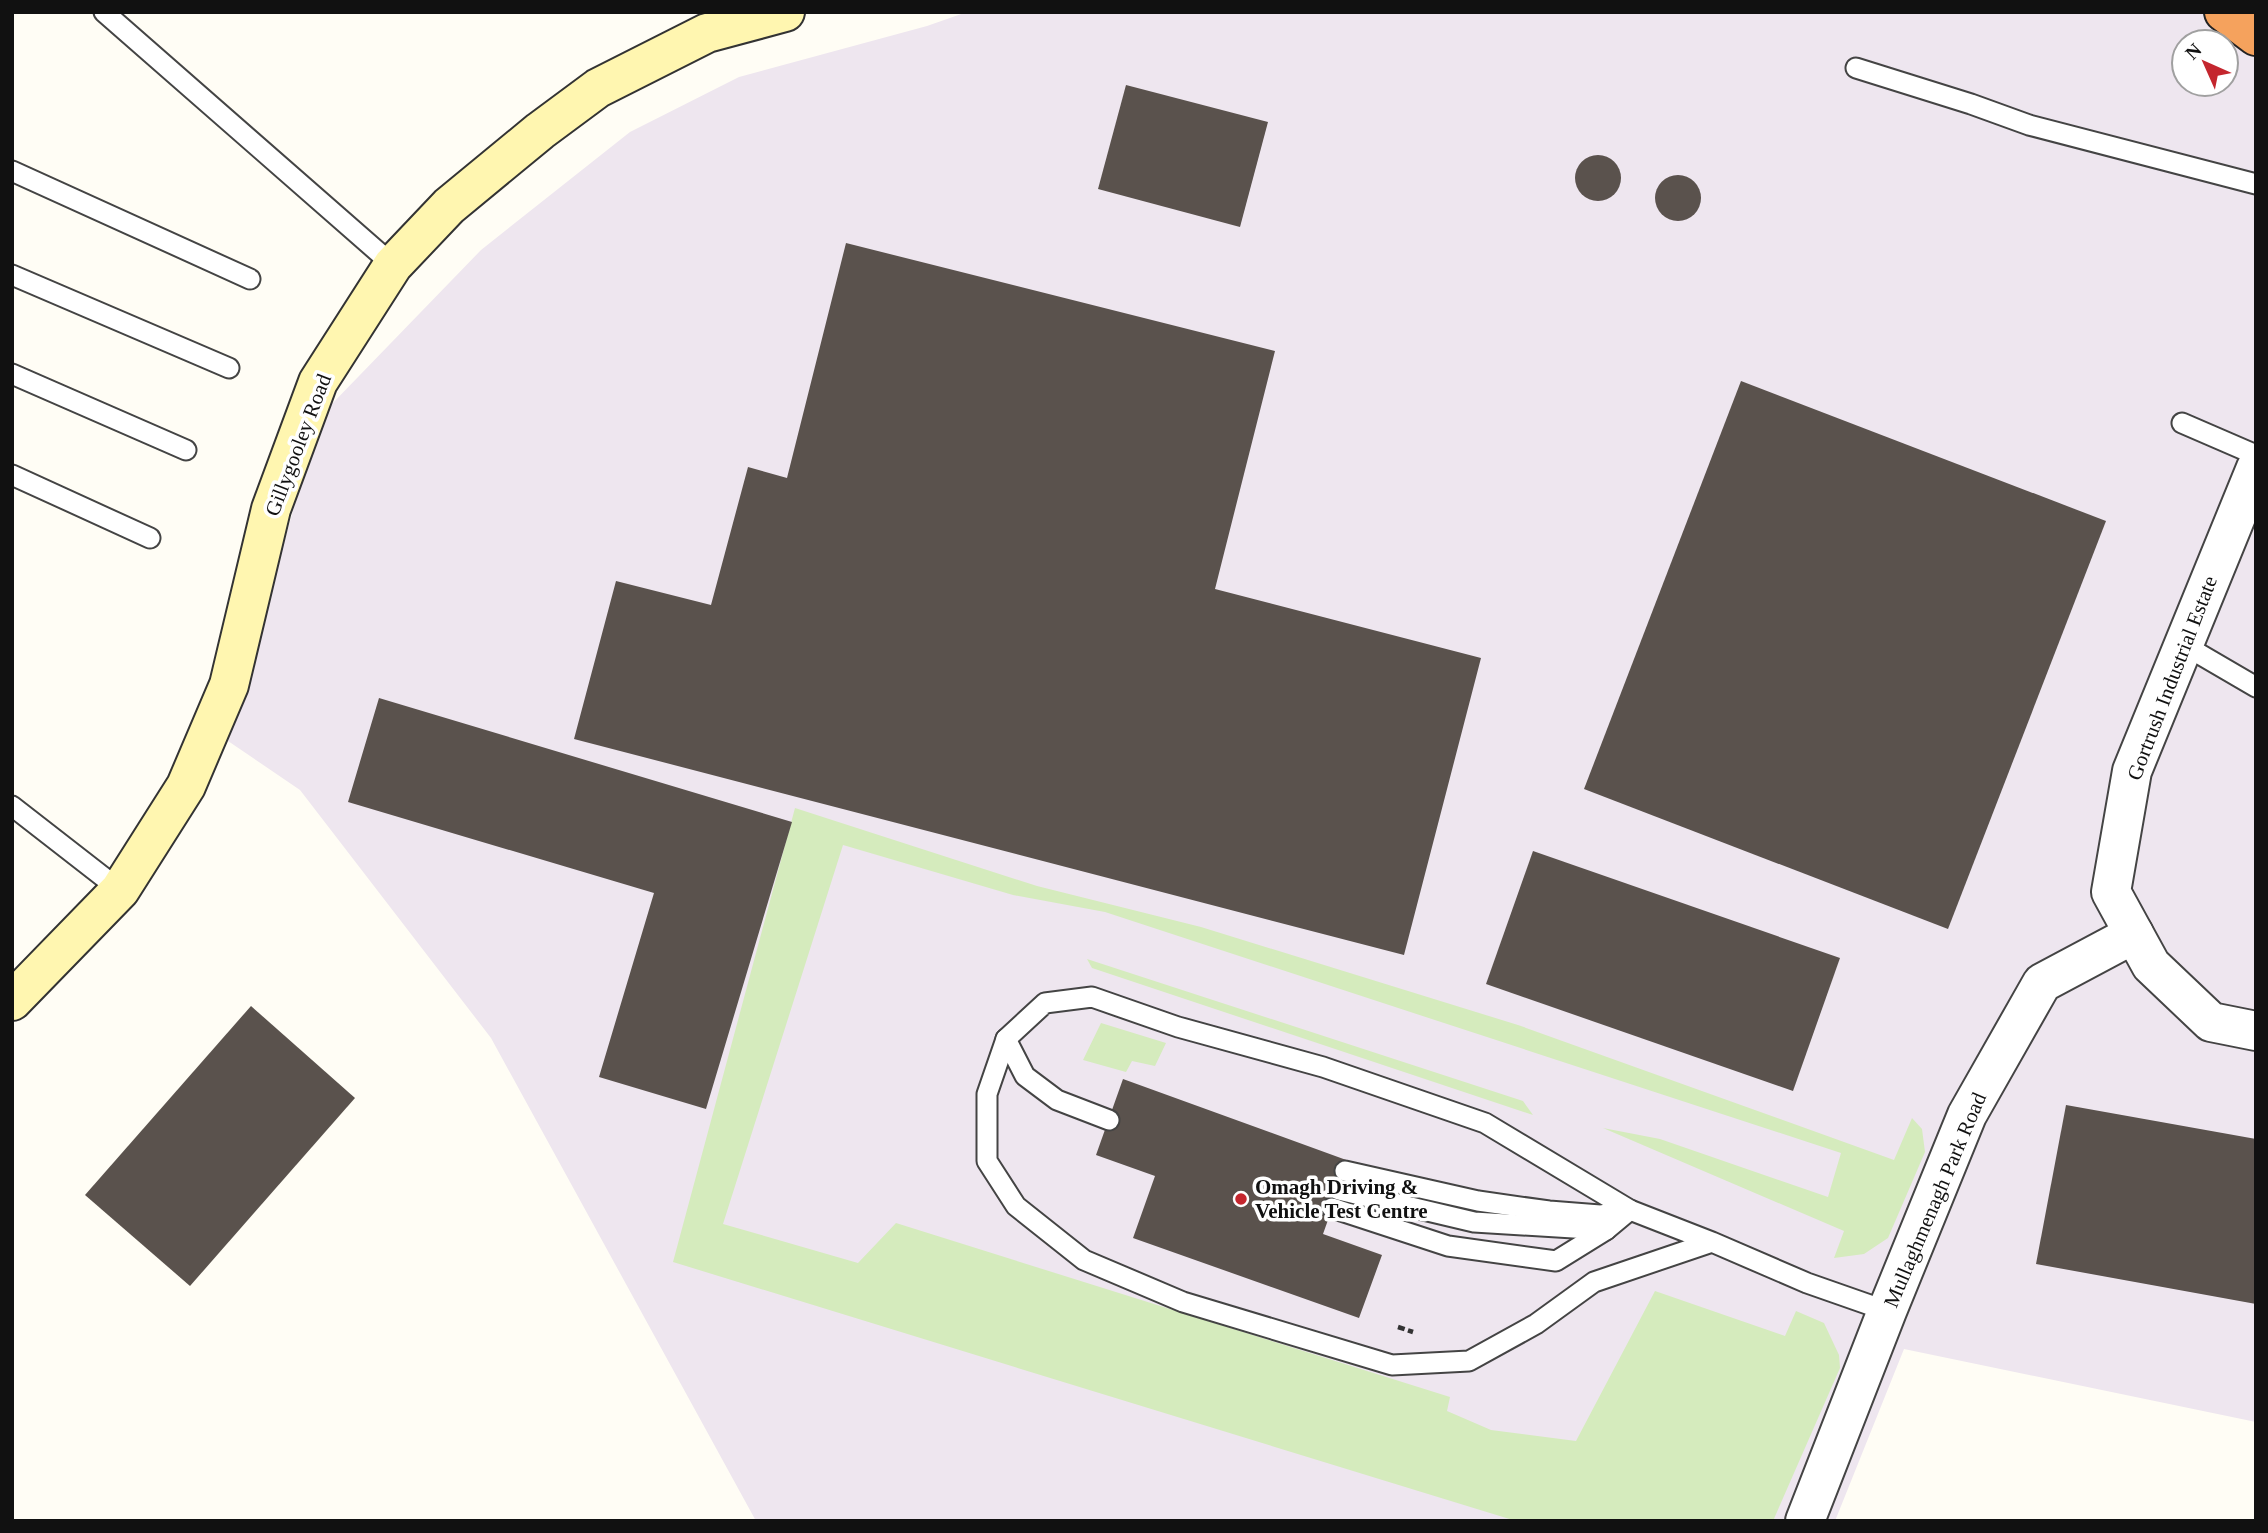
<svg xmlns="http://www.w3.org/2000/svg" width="2268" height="1533" font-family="Georgia,serif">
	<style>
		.industrial { fill: #eee6ef; fill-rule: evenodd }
		.green { fill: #d5ebbd }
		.building { fill: #5a524d }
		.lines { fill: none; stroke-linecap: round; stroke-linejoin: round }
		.lane-casing { stroke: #444; stroke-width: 23 }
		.street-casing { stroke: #444; stroke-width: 42 }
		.secondary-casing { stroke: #333; stroke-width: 42 }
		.highway-casing { stroke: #222; stroke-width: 42 }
		.path { stroke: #333; stroke-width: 4.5; stroke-dasharray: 7 3.5; stroke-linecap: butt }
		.lane { stroke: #fff; stroke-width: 19 }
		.street { stroke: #fff; stroke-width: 38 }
		.secondary { stroke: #fff6b0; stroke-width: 38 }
		.highway { stroke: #f5a25d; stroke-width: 38 }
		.poi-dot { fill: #c4262e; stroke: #fff; stroke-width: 2.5 }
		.labels { text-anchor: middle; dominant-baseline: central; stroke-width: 7; stroke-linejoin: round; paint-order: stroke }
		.street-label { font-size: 21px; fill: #111; stroke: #fff }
		.poi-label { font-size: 21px; font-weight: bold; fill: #111; stroke: #fff; text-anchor: start }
	</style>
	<rect width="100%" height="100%" fill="#fffdf5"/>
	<path class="industrial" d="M 967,12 L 2256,12 L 2256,1422 L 1904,1349 L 1835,1521 L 756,1521 L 491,1038 L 300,790 L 228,741 L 298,493 L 328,408 L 481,250 L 630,132 L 739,77 L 927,26 ZM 2184,42 L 2226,42 L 2226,84 L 2184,84 Z"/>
	<g class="green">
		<path d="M 795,808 L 1037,886 L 1201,927 L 1518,1025 L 1894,1160 L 1912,1118 L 1922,1129 L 1925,1152 L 1888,1238 L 1864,1254 L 1834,1258 L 1844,1231 L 1603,1128 L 1660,1139 L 1828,1197 L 1841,1153 L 1105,912 L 1013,895 L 843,845 L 723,1224 L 858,1263 L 896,1223 L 1450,1397 L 1447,1411 L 1491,1430 L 1576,1441 L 1655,1291 L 1785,1336 L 1796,1311 L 1824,1323 L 1839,1355 L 1840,1368 L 1773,1521 L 1516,1521 L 673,1262 Z"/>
		<path d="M 1087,959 L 1523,1101 L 1533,1115 L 1092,968 Z"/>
		<path d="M 1101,1023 L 1166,1043 L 1155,1066 L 1132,1061 L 1126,1072 L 1083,1060 Z"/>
	</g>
	<g class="building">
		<path d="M 1126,85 L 1268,122 L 1240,227 L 1098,189 Z"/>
		<circle cx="1598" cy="178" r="23"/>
		<circle cx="1678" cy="198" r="23"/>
		<path d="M 846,243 L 1275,351 L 1215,589 L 1481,658 L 1404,955 L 574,739 L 616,581 L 711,605 L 748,467 L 787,478 Z"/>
		<path d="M 1741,381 L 2106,521 L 1948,929 L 1584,789 Z"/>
		<path d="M 379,698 L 792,822 L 706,1109 L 599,1077 L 654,893 L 348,802 Z"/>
		<path d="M 1533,851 L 1840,958 L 1793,1091 L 1486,984 Z"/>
		<path d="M 251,1006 L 355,1098 L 190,1286 L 85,1195 Z"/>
		<path d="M 1123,1079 L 1349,1161 L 1323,1234 L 1382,1255 L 1359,1318 L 1133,1238 L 1155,1176 L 1096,1155 Z"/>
		<path d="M 2066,1105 L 2256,1139 L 2256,1304 L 2036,1264 Z"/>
	</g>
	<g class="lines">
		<g class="lane-casing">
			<g id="lane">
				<path d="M 104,12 L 393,265"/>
				<path d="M 1856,68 L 1971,104 L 2029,125 L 2256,184"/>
				<path d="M 12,171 L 250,279"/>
				<path d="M 12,275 L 229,368"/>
				<path d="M 12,374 L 186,450"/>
				<path d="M 2182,423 L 2256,455"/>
				<path d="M 12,475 L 150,538"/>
				<path d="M 2184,645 L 2256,687"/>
				<path d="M 12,806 L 120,890"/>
				<path d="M 1006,1039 L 1025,1076 L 1057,1100 L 1109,1120"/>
				<path d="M 1345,1171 L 1478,1201 L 1549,1211 L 1600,1215 L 1629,1210"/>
				<path d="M 1339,1190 L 1474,1222 L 1606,1230"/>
				<path d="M 1332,1208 L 1448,1246 L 1556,1261 L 1606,1230 L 1630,1210"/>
				<path d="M 1712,1242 L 1594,1282 L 1536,1324 L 1469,1361 L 1392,1365 L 1183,1302 L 1084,1260 L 1016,1206 L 987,1161 L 987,1094 L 1006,1039 L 1045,1003 L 1092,997 L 1178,1027 L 1323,1067 L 1485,1123 L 1630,1210 L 1712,1242 L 1807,1283 L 1887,1311"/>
			</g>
		</g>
		<g class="street-casing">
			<g id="street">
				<path d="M 2256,468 L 2132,771 L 2111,892 L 2151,965 L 2211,1022 L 2256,1031"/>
				<path d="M 1805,1521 L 1887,1311 L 1967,1115 L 2042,983 L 2134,934"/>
			</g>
		</g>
		<g class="secondary-casing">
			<path id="secondary" d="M 12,1001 L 120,890 L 186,786 L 229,685 L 271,509 L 318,382 L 393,265 L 449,206 L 540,131 L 598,88 L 707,33 L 785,12"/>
		</g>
		<g class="highway-casing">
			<path id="highway" d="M 2224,12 L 2256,36"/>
		</g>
		<path class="path" d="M 1398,1327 L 1413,1332"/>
		<use href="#lane" class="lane"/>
		<use href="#street" class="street"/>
		<use href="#secondary" class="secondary"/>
		<use href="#highway" class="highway"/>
	</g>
	<circle class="poi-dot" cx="1241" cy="1199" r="7"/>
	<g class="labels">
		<g class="street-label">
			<text transform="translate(298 445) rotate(-69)">Gillygooley Road</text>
			<text transform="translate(2172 678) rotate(-69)">Gortrush Industrial Estate</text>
			<text transform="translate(1935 1200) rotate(-67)">Mullaghmenagh Park Road</text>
		</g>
		<g class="poi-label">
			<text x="1255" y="1187">Omagh Driving &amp;<tspan x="1255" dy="24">Vehicle Test Centre</tspan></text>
		</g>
	</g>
	<rect width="2268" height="1533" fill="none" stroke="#111111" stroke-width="28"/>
	<g transform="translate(2205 63) rotate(315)"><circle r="33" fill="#ffffff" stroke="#a0a0a0" stroke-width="2"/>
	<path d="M0-5L12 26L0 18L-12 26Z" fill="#c4262e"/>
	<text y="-10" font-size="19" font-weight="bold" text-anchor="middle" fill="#111111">N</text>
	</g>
</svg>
